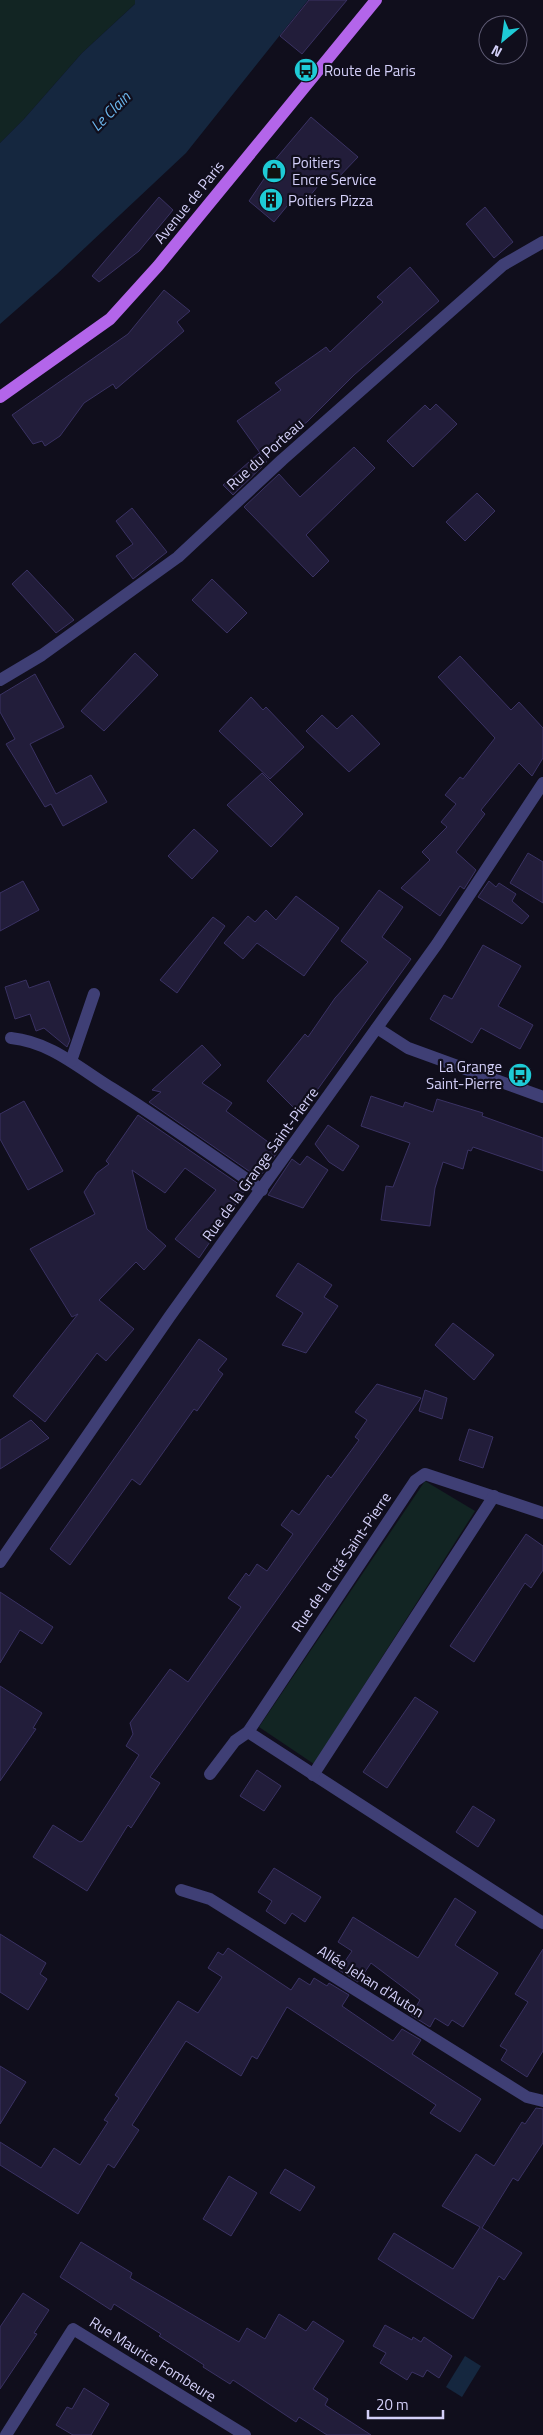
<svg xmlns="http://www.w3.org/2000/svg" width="543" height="2435" font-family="'Titillium Web',sans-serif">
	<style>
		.green { fill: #122523 }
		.water { fill: #15273f }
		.building { fill: #221d3a; stroke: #3a3263 }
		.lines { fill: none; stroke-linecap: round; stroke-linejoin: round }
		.minor { stroke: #3f3f75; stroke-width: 12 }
		.major { stroke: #b365ea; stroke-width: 12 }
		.labels { text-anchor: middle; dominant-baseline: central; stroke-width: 4.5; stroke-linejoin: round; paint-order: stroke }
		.poi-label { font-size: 15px; fill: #d3cff8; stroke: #100e1c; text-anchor: start }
		.street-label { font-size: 15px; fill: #d3cff8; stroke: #100e1c }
		.water-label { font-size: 16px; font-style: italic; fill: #6bb5eb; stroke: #100e1c }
	</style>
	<rect width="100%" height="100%" fill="#100e1c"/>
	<g class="green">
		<path d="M 0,0 L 135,0 L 136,3 L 82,53 L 24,119 L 0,143 Z"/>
		<path d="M 425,1481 L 475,1511 L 314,1764 L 259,1727 Z"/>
	</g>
	<g class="water">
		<path d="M 135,0 L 308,0 L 186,153 L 57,274 L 0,324 L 0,143 L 24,119 L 82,53 L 135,4 Z"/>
		<path d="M 465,2356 L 481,2366 L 462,2397 L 446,2387 Z"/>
	</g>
	<g class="building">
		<path d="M 309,0 L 347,0 L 302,54 L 280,36 Z"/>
		<path d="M 311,117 L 358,157 L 334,182 L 326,176 L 301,207 L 292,200 L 274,222 L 249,201 L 266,176 L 263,174 Z"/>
		<path d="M 159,197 L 173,210 L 139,251 L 99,282 L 92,276 Z"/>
		<path d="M 485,207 L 513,242 L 494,258 L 466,224 Z"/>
		<path d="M 410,267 L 439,301 L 354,375 L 307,422 L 260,453 L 237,421 L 281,390 L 275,383 L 326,347 L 330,352 L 383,302 L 377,297 Z"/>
		<path d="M 164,290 L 190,311 L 177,322 L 184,331 L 116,389 L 113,384 L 84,403 L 60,436 L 45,446 L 42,441 L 33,444 L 12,415 L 128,334 Z"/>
		<path d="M 436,404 L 457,424 L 413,467 L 387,441 L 425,405 L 430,410 Z"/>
		<path d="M 354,447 L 375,468 L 306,535 L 329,561 L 313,577 L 244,507 L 279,474 L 300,497 Z"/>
		<path d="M 259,453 L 267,462 L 233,495 L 223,485 Z"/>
		<path d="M 477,493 L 495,511 L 465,541 L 446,522 Z"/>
		<path d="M 132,508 L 167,552 L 133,579 L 116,556 L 133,544 L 116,521 Z"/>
		<path d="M 27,570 L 74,620 L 56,633 L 12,584 Z"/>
		<path d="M 212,579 L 247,613 L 227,633 L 192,600 Z"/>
		<path d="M 135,653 L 158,675 L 104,731 L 81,711 Z"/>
		<path d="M 460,656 L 511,710 L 519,702 L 543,728 L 543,758 L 532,776 L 519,763 L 481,810 L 485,814 L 456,852 L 476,870 L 464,889 L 460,886 L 440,916 L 401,888 L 430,860 L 422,852 L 447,827 L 441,822 L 456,804 L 445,795 L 460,777 L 463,779 L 495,738 L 438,677 Z"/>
		<path d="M 35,674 L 64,727 L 30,744 L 56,794 L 91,775 L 107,802 L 63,826 L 51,804 L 45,807 L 6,744 L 15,739 L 0,712 L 0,695 Z"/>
		<path d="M 251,697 L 263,710 L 266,707 L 304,747 L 270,779 L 219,731 Z"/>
		<path d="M 322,715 L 337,729 L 352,715 L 380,744 L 349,772 L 306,731 Z"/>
		<path d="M 262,773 L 303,814 L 271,847 L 227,805 Z"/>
		<path d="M 194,829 L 218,851 L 192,879 L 168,856 Z"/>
		<path d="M 528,853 L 543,862 L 543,903 L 510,883 Z"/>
		<path d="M 23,881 L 39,910 L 0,931 L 0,893 Z"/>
		<path d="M 489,881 L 496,887 L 499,883 L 516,894 L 512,901 L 529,916 L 522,924 L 478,897 Z"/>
		<path d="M 379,890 L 403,907 L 382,937 L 411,959 L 300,1114 L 267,1081 L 305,1034 L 308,1037 L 335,998 L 368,962 L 341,941 Z"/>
		<path d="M 296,896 L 339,928 L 304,976 L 257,943 L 243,959 L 224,943 L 248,916 L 255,922 L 266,910 L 276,920 Z"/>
		<path d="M 213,917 L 225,926 L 177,993 L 160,980 Z"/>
		<path d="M 483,945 L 521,966 L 498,1006 L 533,1025 L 520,1049 L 481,1028 L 472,1043 L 430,1019 L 444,995 L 452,999 Z"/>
		<path d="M 26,980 L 29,988 L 49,981 L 70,1040 L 67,1047 L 44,1028 L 36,1031 L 30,1014 L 15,1019 L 5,987 Z"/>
		<path d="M 202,1045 L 221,1065 L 202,1083 L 232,1103 L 226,1111 L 279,1150 L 259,1178 L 149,1102 L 161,1092 L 152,1090 Z"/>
		<path d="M 371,1096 L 403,1107 L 405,1102 L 433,1112 L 437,1099 L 483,1113 L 482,1116 L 543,1138 L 543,1171 L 473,1147 L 471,1151 L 468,1150 L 463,1169 L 443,1162 L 435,1188 L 430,1226 L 381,1220 L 386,1186 L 393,1187 L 410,1143 L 361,1126 Z"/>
		<path d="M 24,1101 L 63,1171 L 28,1190 L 0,1139 L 0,1114 Z"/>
		<path d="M 138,1115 L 246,1189 L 199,1258 L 175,1239 L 216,1190 L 185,1168 L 165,1193 L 132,1170 L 147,1229 L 166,1246 L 144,1270 L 136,1262 L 99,1300 L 134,1329 L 106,1361 L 97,1353 L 45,1422 L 13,1396 L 78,1314 L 72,1317 L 30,1249 L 95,1214 L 84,1192 L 97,1173 L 109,1164 L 106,1161 Z"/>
		<path d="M 328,1125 L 359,1146 L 343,1171 L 329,1162 L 315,1144 Z"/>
		<path d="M 307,1156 L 328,1170 L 303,1208 L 268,1195 L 292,1159 L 300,1165 Z"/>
		<path d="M 298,1263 L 332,1285 L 324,1297 L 338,1306 L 306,1353 L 282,1345 L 303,1313 L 276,1296 Z"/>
		<path d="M 453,1323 L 494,1355 L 474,1380 L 435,1345 Z"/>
		<path d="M 199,1339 L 227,1359 L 218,1370 L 223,1374 L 197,1411 L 194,1409 L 140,1485 L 132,1479 L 70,1565 L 50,1549 Z"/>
		<path d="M 377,1384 L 421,1398 L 150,1777 L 160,1783 L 131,1828 L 128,1825 L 87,1891 L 33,1857 L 53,1825 L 80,1842 L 83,1841 L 139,1755 L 126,1746 L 133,1734 L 130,1723 L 170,1669 L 188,1682 L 241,1607 L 228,1598 L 246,1573 L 249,1576 L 257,1564 L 267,1571 L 293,1534 L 281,1525 L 292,1510 L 299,1515 L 328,1475 L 331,1478 L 359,1440 L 355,1437 L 367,1420 L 355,1412 Z"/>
		<path d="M 425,1390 L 447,1398 L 442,1419 L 419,1411 Z"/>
		<path d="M 31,1420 L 49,1438 L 0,1469 L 0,1440 Z"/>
		<path d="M 469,1429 L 493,1437 L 483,1468 L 459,1460 Z"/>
		<path d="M 526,1534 L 543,1546 L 543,1570 L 531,1588 L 525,1583 L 474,1662 L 450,1646 Z"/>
		<path d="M 0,1592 L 53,1627 L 42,1644 L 20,1630 L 0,1663 Z"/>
		<path d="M 0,1686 L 42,1713 L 33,1728 L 36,1729 L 0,1781 Z"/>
		<path d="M 415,1697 L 438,1712 L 387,1788 L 363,1772 Z"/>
		<path d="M 257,1770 L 281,1786 L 264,1811 L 240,1796 Z"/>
		<path d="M 473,1806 L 495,1820 L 478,1847 L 456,1832 Z"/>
		<path d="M 274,1868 L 321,1897 L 305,1922 L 292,1913 L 285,1924 L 266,1911 L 272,1901 L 258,1892 Z"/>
		<path d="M 455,1898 L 476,1912 L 455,1945 L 498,1973 L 463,2027 L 452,2020 L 448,2026 L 435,2018 L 430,2027 L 411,2015 L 420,2000 L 371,1963 L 358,1982 L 339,1970 L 352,1951 L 338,1942 L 353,1917 L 418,1958 Z"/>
		<path d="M 0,1934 L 46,1963 L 40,1974 L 47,1979 L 28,2010 L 0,1992 Z"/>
		<path d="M 228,1948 L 291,1990 L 299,1978 L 310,1985 L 314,1978 L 327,1986 L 329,1983 L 349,1995 L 342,2006 L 393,2041 L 402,2029 L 421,2040 L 412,2054 L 481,2099 L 460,2132 L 430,2113 L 436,2105 L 287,2007 L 257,2059 L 252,2056 L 241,2076 L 186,2041 L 132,2125 L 139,2130 L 114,2168 L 108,2164 L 78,2214 L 0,2165 L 0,2142 L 41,2168 L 54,2148 L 80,2165 L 108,2122 L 104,2120 L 119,2098 L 115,2095 L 178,2001 L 198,2013 L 222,1977 L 208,1968 L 218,1952 L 223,1955 Z"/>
		<path d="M 543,1949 L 543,2051 L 527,2077 L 501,2060 L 507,2050 L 500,2046 L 528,2002 L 515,1994 Z"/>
		<path d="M 0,2066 L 26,2082 L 0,2124 Z"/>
		<path d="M 536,2108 L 543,2109 L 543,2143 L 518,2181 L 513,2178 L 482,2228 L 522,2253 L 504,2280 L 499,2276 L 473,2319 L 378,2259 L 394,2233 L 453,2269 L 480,2227 L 442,2206 L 476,2154 L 494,2166 L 522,2122 L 525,2124 Z"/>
		<path d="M 285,2169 L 315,2187 L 300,2211 L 270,2193 Z"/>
		<path d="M 229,2176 L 257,2193 L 231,2236 L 203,2219 Z"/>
		<path d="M 81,2242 L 132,2273 L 130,2278 L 239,2342 L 247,2328 L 265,2339 L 279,2314 L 306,2331 L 313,2321 L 344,2341 L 313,2389 L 328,2399 L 325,2405 L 371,2435 L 327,2435 L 299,2417 L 296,2422 L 233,2380 L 230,2384 L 203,2367 L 204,2365 L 159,2336 L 161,2334 L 114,2304 L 111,2310 L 60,2277 Z"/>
		<path d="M 23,2293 L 49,2310 L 34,2333 L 37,2334 L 0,2389 L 0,2327 Z"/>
		<path d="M 385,2325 L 412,2340 L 413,2337 L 421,2342 L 424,2337 L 452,2356 L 439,2378 L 427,2370 L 423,2377 L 412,2372 L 407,2380 L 380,2363 L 386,2353 L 373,2346 Z"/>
		<path d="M 84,2388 L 109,2404 L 91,2435 L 73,2435 L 56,2425 L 67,2407 L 72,2409 Z"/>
	</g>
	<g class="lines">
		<g class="minor">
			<path d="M 0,680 L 42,655 L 178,557 L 282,460 L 503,265 L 543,242"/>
			<path d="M 377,1028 L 408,1048 L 543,1097"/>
			<path d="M 11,1038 C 51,1042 80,1069 113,1089 C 164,1121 213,1156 262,1190"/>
			<path d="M 71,1061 L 94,994"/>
			<path d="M 0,1562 L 170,1316 L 437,944 L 543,783"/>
			<path d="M 248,1732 L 415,1481 L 425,1474 L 543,1513"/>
			<path d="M 210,1774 L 235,1741 L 248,1732 L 543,1923"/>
			<path d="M 313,1775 L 494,1496"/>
			<path d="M 181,1890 L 210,1899 L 527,2097 L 543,2101"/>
			<path d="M 6,2435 L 73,2329 L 245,2435"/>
		</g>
		<path class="major" d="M 0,397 L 110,319 L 158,266 L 376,0"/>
	</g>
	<defs>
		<g id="bus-disc" transform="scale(1.25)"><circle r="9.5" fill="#1ecbd6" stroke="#100e1c"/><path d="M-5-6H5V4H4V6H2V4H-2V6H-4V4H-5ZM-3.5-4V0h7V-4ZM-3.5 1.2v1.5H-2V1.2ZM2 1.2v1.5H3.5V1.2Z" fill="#111"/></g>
		<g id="shop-disc" transform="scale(1.25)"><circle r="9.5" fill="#1ecbd6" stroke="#100e1c"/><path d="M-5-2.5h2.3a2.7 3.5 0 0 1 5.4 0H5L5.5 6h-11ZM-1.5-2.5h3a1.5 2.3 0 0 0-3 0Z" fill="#111"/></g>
		<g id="building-disc" transform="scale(1.25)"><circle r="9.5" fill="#1ecbd6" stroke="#100e1c"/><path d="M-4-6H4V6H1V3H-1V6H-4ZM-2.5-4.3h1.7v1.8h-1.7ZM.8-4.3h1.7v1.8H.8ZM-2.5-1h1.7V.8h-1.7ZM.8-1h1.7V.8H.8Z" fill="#111"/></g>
	</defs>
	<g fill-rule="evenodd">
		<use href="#bus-disc" x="306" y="70"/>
		<use href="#shop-disc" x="274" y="171"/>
		<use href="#building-disc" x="271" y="200"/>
		<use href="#bus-disc" x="520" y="1075"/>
	</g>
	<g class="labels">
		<g class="poi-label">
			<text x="324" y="70">Route de Paris</text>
			<text x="292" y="162">Poitiers<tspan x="292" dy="17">Encre Service</tspan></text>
			<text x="288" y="200">Poitiers Pizza</text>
			<text x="502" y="1066" text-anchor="end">La Grange<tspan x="502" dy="17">Saint-Pierre</tspan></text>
		</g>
		<g class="street-label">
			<text transform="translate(189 202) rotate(-51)">Avenue de Paris</text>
			<text transform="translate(265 454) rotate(-42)">Rue du Porteau</text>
			<text transform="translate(260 1164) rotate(-54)">Rue de la Grange Saint-Pierre</text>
			<text transform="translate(341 1562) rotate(-56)">Rue de la Cité Saint-Pierre</text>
			<text transform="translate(371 1981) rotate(32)">Allée Jehan d'Auton</text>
			<text transform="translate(153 2359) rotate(32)">Rue Maurice Fombeure</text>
		</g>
		<g class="water-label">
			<text transform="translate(110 111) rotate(-45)">Le Clain</text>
		</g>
	</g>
	<g transform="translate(503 40) rotate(209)"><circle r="24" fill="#100e1c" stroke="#5e5b74"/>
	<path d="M0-4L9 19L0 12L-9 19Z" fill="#1ecbd6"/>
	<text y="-8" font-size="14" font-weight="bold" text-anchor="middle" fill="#d3cff8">N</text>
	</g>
	<path d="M368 2410v8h75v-8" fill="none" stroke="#d3cff8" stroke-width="2.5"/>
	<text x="376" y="2410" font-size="15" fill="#d3cff8" stroke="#100e1c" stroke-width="4" paint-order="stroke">20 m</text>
</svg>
